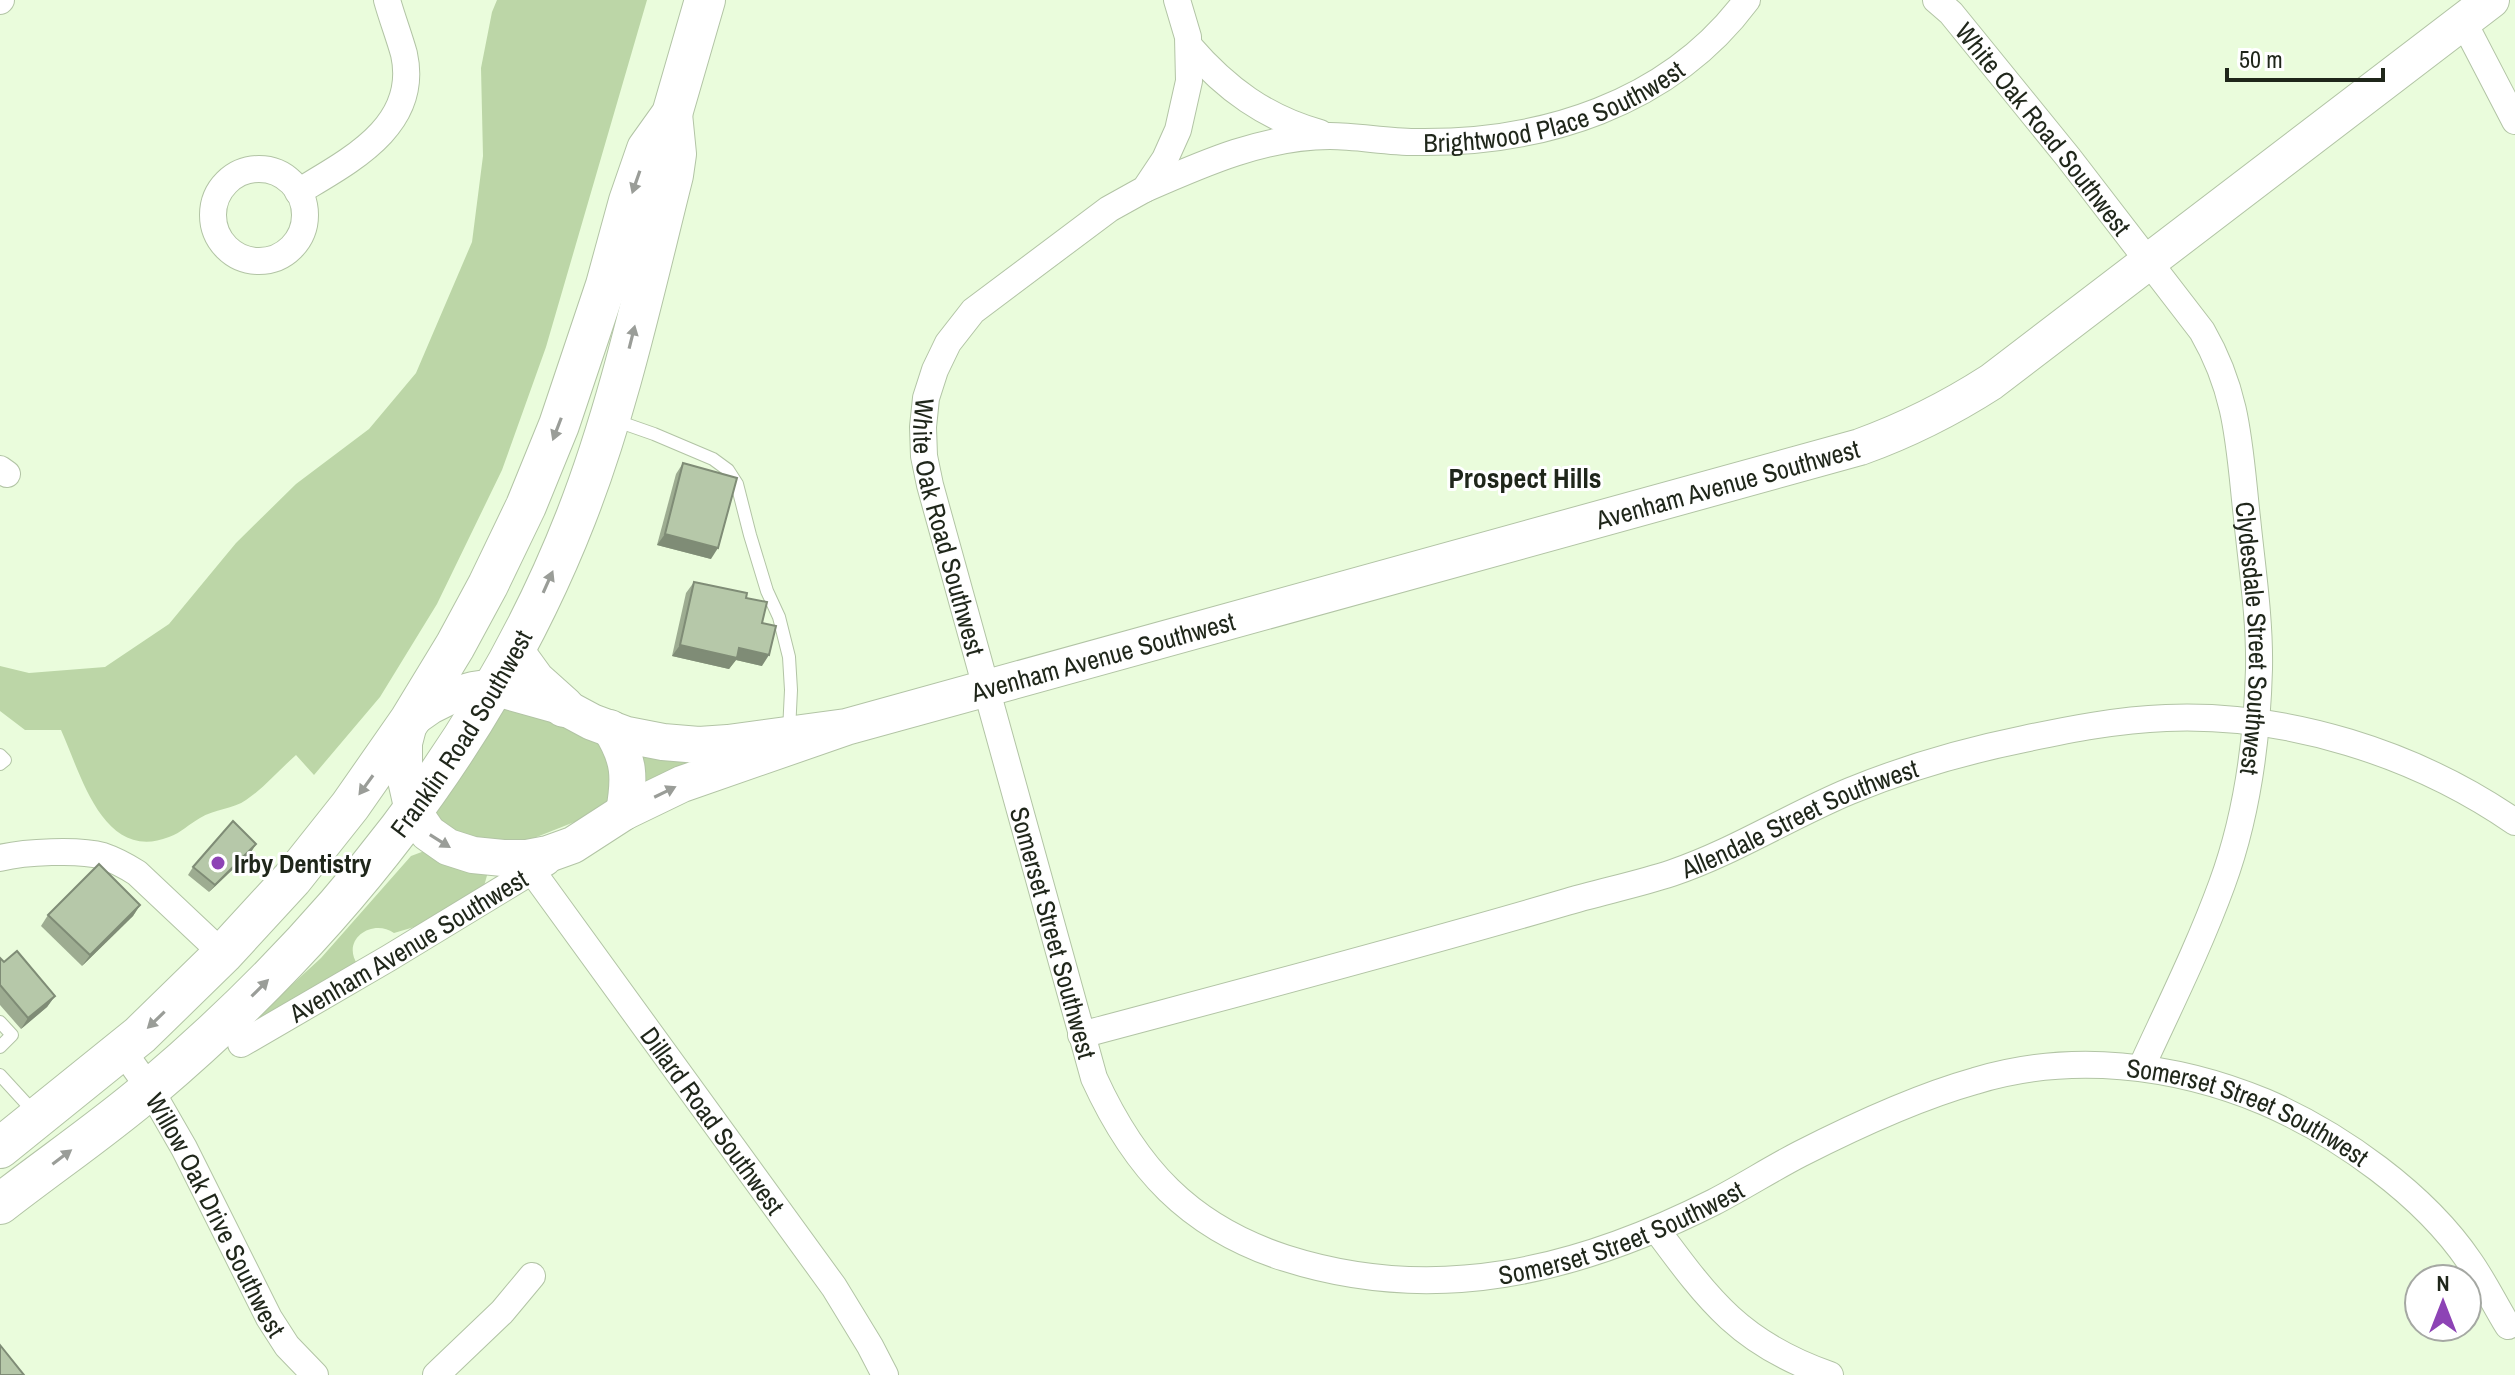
<svg xmlns="http://www.w3.org/2000/svg" width="2515" height="1375" font-family="'Archivo Narrow',sans-serif">
	<style>
		.green { fill: #bcd6a7 }
		.lines { fill: none; stroke-linecap: round; stroke-linejoin: round }
		.lane-casing { stroke: #b2c4a5; stroke-width: 14 }
		.street-casing { stroke: #b2c4a5; stroke-width: 28 }
		.secondary-casing { stroke: #b2c4a5; stroke-width: 38 }
		.primary-casing { stroke: #b2c4a5; stroke-width: 42 }
		.lane { stroke: #fff; stroke-width: 12 }
		.street { stroke: #fff; stroke-width: 26 }
		.secondary { stroke: #fff; stroke-width: 36 }
		.primary { stroke: #fff; stroke-width: 40 }
		.wall { fill: #9dac91 }
		.shaded-wall { fill: #7f8c76 }
		.building { fill: #b6c8a9; stroke: #7f8c76; stroke-width: 2 }
		.oneway { fill: #9a9d98 }
		.poi-dot { fill: #8d43b5; stroke: #fff; stroke-width: 3 }
		.labels { text-anchor: middle; dominant-baseline: central; stroke-width: 6; stroke-linejoin: round; paint-order: stroke }
		.street-label { font-size: 26px; fill: #1f261a; stroke: #fff }
		.poi-label { font-size: 26px; font-weight: bold; fill: #1f261a; stroke: #fff; text-anchor: start }
		.neighbourhood-label { font-size: 28px; font-weight: bold; fill: #1f261a; stroke: #fff }
	</style>
	<rect width="100%" height="100%" fill="#eafcdc"/>
	<g class="green">
		<path d="M 497,0 L 647,0 L 546,347 L 502,470 L 437,604 L 380,697 L 314,775 L 296,755 C 279,770 264,788 246,800 C 234,809 214,809 200,818 C 189,824 181,833 169,837 C 103,863 81,774 61,730 L 25,730 L 0,711 L 0,666 L 29,673 L 105,667 L 169,624 L 236,543 L 296,484 L 369,429 L 416,373 L 472,242 L 483,156 L 481,68 L 492,12 Z"/>
		<path d="M 501,700 L 605,740 L 615,797 L 582,819 L 529,840 L 479,848 L 427,815 Z"/>
		<path d="M 642,751 L 703,758 L 636,791 Z"/>
		<path d="M 427,850 L 488,872 L 484,886 L 421,925 L 394,933 C 372,918 340,940 358,965 L 236,1036 L 321,958 L 411,856 Z"/>
	</g>
	<g class="lines">
		<g class="lane-casing">
			<g id="lane">
				<path d="M 614,420 L 654,434 L 713,459 L 728,470 L 737,484 L 750,535 L 767,591 L 779,617 L 789,657 L 791,690 L 789,731"/>
				<path d="M 0,755 L 5,760 L 0,764"/>
				<path d="M 0,1022 L 12,1035 L 0,1047"/>
				<path d="M 0,1075 L 34,1112"/>
			</g>
		</g>
		<g class="street-casing">
			<g id="street">
				<path id="s1" d="M 1177,0 L 1188,37 L 1189,81 L 1178,130 L 1165,159 L 1145,189 L 1109,209 L 973,311 L 948,343 L 935,370 L 926,398 L 923,427 L 924,456 L 930,485 L 1094,1078 C 1135,1168 1189,1227 1285,1258 C 1435,1306 1577,1271 1714,1202 C 1743,1187 1771,1169 1800,1154 C 1853,1127 1918,1097 1975,1081 C 2070,1052 2174,1064 2265,1102 C 2339,1134 2424,1194 2470,1262 C 2484,1282 2495,1305 2508,1326"/>
				<path id="s2" d="M 1936,0 L 1951,13 L 2068,157 L 2202,331 C 2239,395 2239,447 2247,518 C 2252,568 2260,619 2259,669 C 2257,741 2247,816 2222,884 C 2199,947 2169,1007 2141,1068"/>
				<path d="M 0,1 L 1,0"/>
				<path d="M 2463,21 L 2515,121"/>
				<path d="M 1189,46 C 1226,89 1266,118 1320,133"/>
				<circle cx="259" cy="215" r="46"/>
				<path id="s3" d="M 1145,189 C 1204,163 1265,136 1330,136 C 1357,136 1387,142 1415,142 C 1541,144 1669,105 1747,0"/>
				<path d="M 298,192 C 349,161 420,126 404,54 C 399,36 392,18 387,0"/>
				<path d="M 0,469 L 7,474"/>
				<path d="M 0,858 C 24,852 79,849 103,856 C 115,860 126,866 137,873 L 223,954"/>
				<path id="s4" d="M 532,871 L 834,1287 L 870,1346 L 885,1375"/>
				<path id="s5" d="M 1081,1035 C 1242,992 1403,950 1563,903 C 1599,892 1636,885 1672,873 C 1734,852 1790,816 1850,791 C 1906,768 1965,751 2024,739 C 2071,729 2117,720 2166,718 C 2287,713 2415,753 2515,822"/>
				<path id="s6" d="M 241,1044 L 389,958 L 547,862"/>
				<path id="s7" d="M 122,1050 L 150,1089 L 184,1148 L 269,1318 L 287,1346 L 315,1375"/>
				<path d="M 1656,1229 C 1710,1302 1741,1344 1830,1375"/>
				<path d="M 436,1375 L 502,1312 L 532,1276"/>
			</g>
		</g>
		<g class="secondary-casing">
			<g id="secondary">
				<path id="s8" d="M 846,727 L 728,743 L 699,745 L 663,742 L 627,735 L 592,722 L 564,707 L 493,687 L 473,690 L 448,697 L 430,706 L 410,720 L 404,743 L 404,771 L 413,811 L 428,833 L 448,847 L 473,855 L 503,858 L 527,858 L 548,854 L 573,845 L 624,812 L 682,784 L 846,727 L 1860,447 C 1907,430 1949,409 1991,382 L 2491,0"/>
				<path d="M 610,728 C 630,759 630,778 624,812"/>
			</g>
		</g>
		<g class="primary-casing">
			<g id="primary">
				<path d="M 514,652 L 535,681 L 564,707"/>
				<path d="M 0,1148 L 140,1035 L 223,954 L 292,879 L 350,806 L 410,720 L 455,646 L 488,585 L 526,506 L 559,425 L 606,285 L 629,201 L 647,149 L 672,114 L 705,0"/>
				<path id="s9" d="M 0,1204 C 50,1165 103,1129 151,1088 C 334,933 488,742 576,517 C 619,407 644,290 673,175 L 676,154 L 672,114"/>
			</g>
		</g>
		<use href="#lane" class="lane"/>
		<use href="#street" class="street"/>
		<use href="#secondary" class="secondary"/>
		<use href="#primary" class="primary"/>
	</g>
	<g class="wall">
		<path d="M 683,463 L 711,559 L 657,545 L 676,474 Z"/>
		<path d="M 694,582 L 746,598 L 762,623 L 762,666 L 736,660 L 729,669 L 672,656 L 686,593 Z"/>
		<path d="M 256,844 L 251,852 L 209,892 L 188,875 L 193,867 Z"/>
		<path d="M 140,905 L 133,916 L 82,966 L 41,926 L 48,915 Z"/>
		<path d="M 0,958 L 4,962 L 55,996 L 47,1007 L 21,1029 L 0,1005 Z"/>
	</g>
	<g class="shaded-wall">
		<path d="M 665,534 L 718,548 L 711,559 L 657,545 Z"/>
		<path d="M 680,645 L 739,648 L 769,655 L 762,666 L 736,660 L 729,669 L 672,656 Z"/>
		<path d="M 256,844 L 251,852 L 209,892 L 215,885 Z"/>
		<path d="M 140,905 L 133,916 L 82,966 L 90,955 Z"/>
		<path d="M 55,996 L 47,1007 L 21,1029 L 28,1018 Z"/>
	</g>
	<g class="building">
		<path d="M 683,463 L 737,478 L 718,548 L 665,534 Z"/>
		<path d="M 694,582 L 747,593 L 746,598 L 767,602 L 762,623 L 776,626 L 769,655 L 739,648 L 737,658 L 680,645 Z"/>
		<path d="M 233,821 L 256,844 L 215,885 L 193,867 Z"/>
		<path d="M 99,864 L 140,905 L 90,955 L 48,915 Z"/>
		<path d="M 17,951 L 55,996 L 28,1018 L 0,985 L 0,958 L 4,962 Z"/>
		<path d="M 0,1345 L 24,1375 L 0,1375 Z"/>
	</g>
	<defs><path id="oneway-solid" d="M-6-.8H1V-3.2L6.5 0L1 3.2V.8H-6Z" transform="scale(2)"/></defs>
	<g class="oneway">
		<use href="#oneway-solid" transform="translate(636 182) rotate(109)"/>
		<use href="#oneway-solid" transform="translate(632 337) rotate(-76)"/>
		<use href="#oneway-solid" transform="translate(557 429) rotate(111)"/>
		<use href="#oneway-solid" transform="translate(548 582) rotate(-66)"/>
		<use href="#oneway-solid" transform="translate(366 785) rotate(126)"/>
		<use href="#oneway-solid" transform="translate(665 792) rotate(-26)"/>
		<use href="#oneway-solid" transform="translate(440 841) rotate(32)"/>
		<use href="#oneway-solid" transform="translate(260 988) rotate(-45)"/>
		<use href="#oneway-solid" transform="translate(156 1020) rotate(136)"/>
		<use href="#oneway-solid" transform="translate(62 1157) rotate(-37)"/>
	</g>
	<circle class="poi-dot" cx="218" cy="863" r="8"/>
	<g class="labels">
		<g class="street-label">
			<text stroke="none"><textPath href="#s3" startOffset="424">Brightwood Place Southwest</textPath></text>
			<text stroke="none"><textPath href="#s2" startOffset="168">White Oak Road Southwest</textPath></text>
			<text stroke="none"><textPath href="#s8" startOffset="1940">Avenham Avenue Southwest</textPath></text>
			<text stroke="none"><textPath href="#s1" startOffset="644">White Oak Road Southwest</textPath></text>
			<text stroke="none"><textPath href="#s2" startOffset="740">Clydesdale Street Southwest</textPath></text>
			<text stroke="none"><textPath href="#s8" startOffset="1292">Avenham Avenue Southwest</textPath></text>
			<text stroke="none"><textPath href="#s9" startOffset="664">Franklin Road Southwest</textPath></text>
			<text stroke="none"><textPath href="#s5" startOffset="752">Allendale Street Southwest</textPath></text>
			<text stroke="none"><textPath href="#s1" startOffset="1064">Somerset Street Southwest</textPath></text>
			<text stroke="none"><textPath href="#s6" startOffset="194">Avenham Avenue Southwest</textPath></text>
			<text stroke="none"><textPath href="#s1" startOffset="2502">Somerset Street Southwest</textPath></text>
			<text stroke="none"><textPath href="#s4" startOffset="308">Dillard Road Southwest</textPath></text>
			<text stroke="none"><textPath href="#s7" startOffset="190">Willow Oak Drive Southwest</textPath></text>
			<text stroke="none"><textPath href="#s1" startOffset="1832">Somerset Street Southwest</textPath></text>
		</g>
		<g class="poi-label">
			<text x="234" y="863">Irby Dentistry</text>
		</g>
		<g class="neighbourhood-label">
			<text x="1525" y="478">Prospect Hills</text>
		</g>
	</g>
	<g transform="translate(2443 1303)"><circle r="38" fill="#ffffff" stroke="#a5a8a3" stroke-width="2"/>
	<path d="M0-6L14 30L0 20L-14 30Z" fill="#8d43b5"/>
	<text y="-12" font-size="22" font-weight="bold" text-anchor="middle" fill="#1f261a">N</text>
	</g>
	<path d="M2227 68v12h156v-12" fill="none" stroke="#1f261a" stroke-width="4"/>
	<text x="2239" y="68" font-size="24" fill="#1f261a" stroke="#ffffff" stroke-width="6" paint-order="stroke">50 m</text>
</svg>
